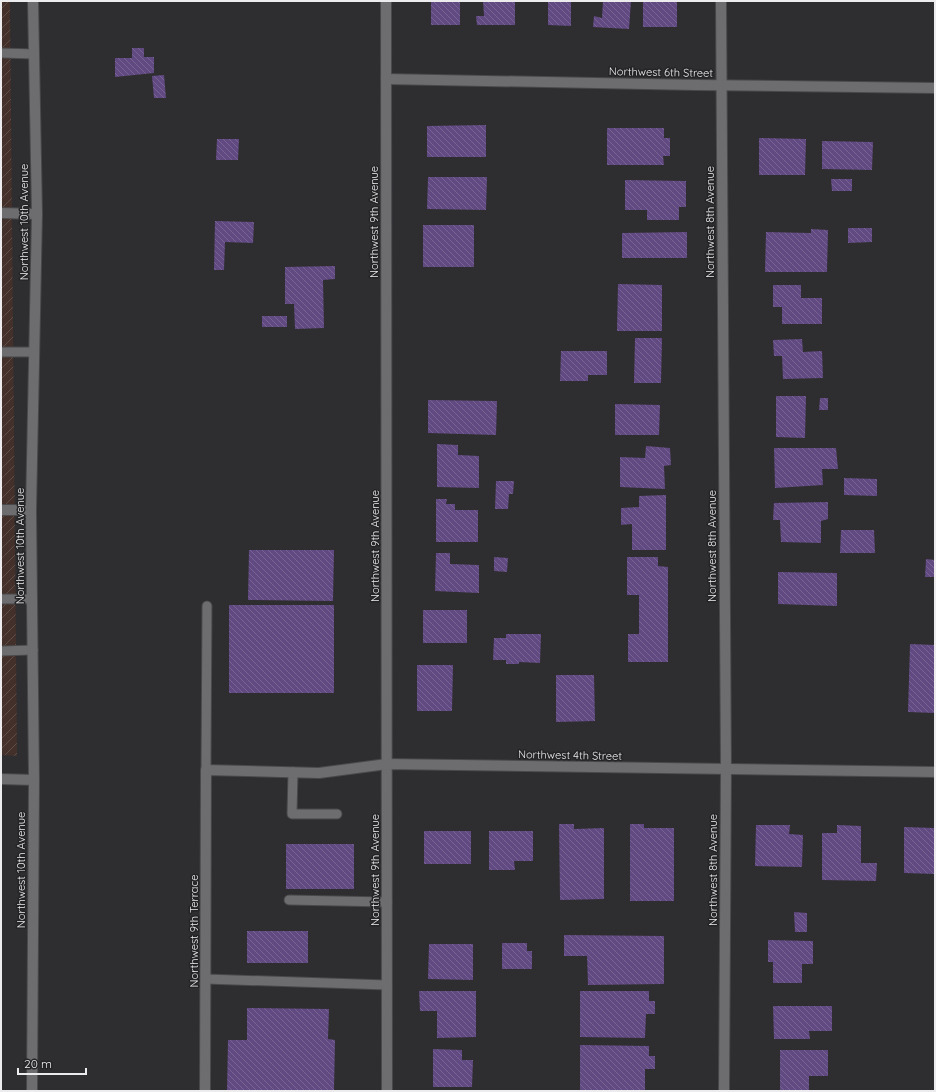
<svg xmlns="http://www.w3.org/2000/svg" width="936" height="1092" font-family="Quicksand,sans-serif">
	<style>
		.industrial { fill: url(#industrial-furrows) }
		.building { fill: url(#building-back-hatch) }
		.lines { fill: none; stroke-linecap: round; stroke-linejoin: round }
		.lane-casing { stroke: #49494b; stroke-width: 11 }
		.street-casing { stroke: #49494b; stroke-width: 12 }
		.lane { stroke: #6d6c6f; stroke-width: 9 }
		.street { stroke: #6d6c6f; stroke-width: 10 }
		.labels { text-anchor: middle; dominant-baseline: central; stroke-width: 3; stroke-linejoin: round; paint-order: stroke }
		.street-label { font-size: 11px; fill: #ecebed; stroke: #242426 }
	</style>
	<defs>
		<pattern id="industrial-furrows" width="10" height="10" patternUnits="userSpaceOnUse"><rect width="10" height="10" fill="#43302a"/><path d="M-1 1l2-2M0 10L10 0M9 11l2-2" fill="none" stroke="#5e4e49"/></pattern>
		<pattern id="building-back-hatch" width="6" height="6" patternUnits="userSpaceOnUse"><rect width="6" height="6" fill="#614981"/><path d="M-1 5l2 2M0 0l6 6M5-1l2 2" fill="none" stroke="#786393"/></pattern>
	</defs>
	<rect width="100%" height="100%" fill="#2e2d30"/>
	<path class="industrial" d="M 1,1 L 10,1 L 17,756 L 1,755 Z"/>
	<g class="building">
		<rect x="431" y="1" width="29" height="24"/>
		<path d="M 483,1 L 515,1 L 515,25 L 477,25 L 476,16 L 484,16 Z"/>
		<path d="M 548,1 L 571,1 L 571,26 L 548,25 Z"/>
		<path d="M 603,1 L 631,1 L 629,29 L 593,27 L 594,16 L 602,18 Z"/>
		<rect x="643" y="1" width="34" height="26"/>
		<path d="M 132,48 L 144,48 L 144,57 L 154,57 L 154,73 L 115,77 L 115,58 L 132,58 Z"/>
		<path d="M 164,75 L 166,98 L 154,98 L 152,76 Z"/>
		<path d="M 486,125 L 486,157 L 427,157 L 427,126 Z"/>
		<path d="M 607,128 L 664,128 L 664,138 L 670,138 L 670,156 L 663,156 L 664,165 L 607,165 Z"/>
		<path d="M 759,138 L 806,139 L 805,175 L 759,175 Z"/>
		<path d="M 217,139 L 239,139 L 238,160 L 216,160 Z"/>
		<path d="M 822,141 L 873,142 L 872,170 L 822,169 Z"/>
		<path d="M 428,177 L 487,177 L 486,210 L 427,209 Z"/>
		<path d="M 831,179 L 852,179 L 852,191 L 832,191 Z"/>
		<path d="M 625,180 L 686,181 L 686,207 L 679,207 L 679,220 L 647,220 L 647,210 L 625,210 Z"/>
		<path d="M 215,221 L 254,222 L 253,243 L 225,242 L 224,270 L 214,270 Z"/>
		<rect x="423" y="225" width="51" height="42"/>
		<path d="M 848,228 L 872,228 L 872,242 L 848,243 Z"/>
		<path d="M 811,229 L 828,230 L 827,272 L 765,272 L 766,232 L 811,233 Z"/>
		<path d="M 687,232 L 687,258 L 622,258 L 622,233 Z"/>
		<path d="M 335,266 L 335,279 L 323,280 L 324,328 L 295,329 L 294,304 L 285,304 L 285,267 Z"/>
		<path d="M 618,284 L 662,285 L 662,331 L 617,331 Z"/>
		<path d="M 773,285 L 801,285 L 801,298 L 822,298 L 822,324 L 782,324 L 782,307 L 773,307 Z"/>
		<rect x="262" y="316" width="25" height="11"/>
		<path d="M 635,338 L 662,338 L 661,383 L 634,383 Z"/>
		<path d="M 802,339 L 803,352 L 822,351 L 823,378 L 783,379 L 782,356 L 774,356 L 773,340 Z"/>
		<path d="M 561,351 L 607,351 L 607,375 L 588,375 L 588,381 L 560,381 Z"/>
		<path d="M 776,396 L 806,396 L 805,438 L 776,437 Z"/>
		<path d="M 820,398 L 828,398 L 828,410 L 819,410 Z"/>
		<path d="M 428,400 L 497,401 L 496,435 L 428,433 Z"/>
		<path d="M 615,404 L 660,405 L 659,435 L 615,435 Z"/>
		<path d="M 437,444 L 458,445 L 458,455 L 479,456 L 479,488 L 437,487 Z"/>
		<path d="M 646,446 L 670,448 L 671,465 L 664,466 L 665,489 L 620,487 L 620,457 L 645,458 Z"/>
		<path d="M 774,448 L 836,448 L 838,469 L 822,469 L 823,485 L 775,488 Z"/>
		<path d="M 844,478 L 877,479 L 877,496 L 844,495 Z"/>
		<path d="M 496,481 L 514,481 L 513,494 L 509,494 L 508,509 L 495,509 Z"/>
		<path d="M 666,495 L 666,550 L 632,550 L 632,524 L 621,525 L 621,508 L 639,507 L 639,496 Z"/>
		<path d="M 436,499 L 447,499 L 446,504 L 455,504 L 455,510 L 478,510 L 478,542 L 436,542 Z"/>
		<path d="M 828,502 L 828,519 L 821,521 L 821,543 L 781,542 L 780,520 L 773,520 L 774,503 Z"/>
		<path d="M 841,530 L 874,530 L 875,553 L 840,553 Z"/>
		<path d="M 249,550 L 334,550 L 333,601 L 248,600 Z"/>
		<path d="M 436,553 L 450,553 L 450,564 L 479,565 L 479,593 L 435,591 Z"/>
		<path d="M 494,557 L 508,558 L 507,572 L 494,571 Z"/>
		<path d="M 627,557 L 658,557 L 658,566 L 668,567 L 668,662 L 628,662 L 628,634 L 639,634 L 639,595 L 627,595 Z"/>
		<path d="M 926,559 L 935,560 L 935,577 L 925,577 Z"/>
		<path d="M 778,572 L 837,573 L 837,606 L 778,604 Z"/>
		<rect x="229" y="605" width="105" height="88"/>
		<rect x="423" y="610" width="44" height="33"/>
		<path d="M 506,634 L 541,634 L 540,663 L 519,662 L 519,664 L 506,664 L 506,660 L 493,660 L 494,638 L 506,638 Z"/>
		<path d="M 910,644 L 935,645 L 935,713 L 908,712 Z"/>
		<path d="M 417,665 L 453,665 L 452,711 L 417,711 Z"/>
		<path d="M 556,675 L 594,675 L 595,721 L 556,722 Z"/>
		<path d="M 559,824 L 574,824 L 574,829 L 604,828 L 604,899 L 560,900 Z"/>
		<path d="M 630,824 L 644,824 L 644,828 L 674,828 L 674,901 L 630,901 Z"/>
		<path d="M 756,825 L 790,825 L 789,834 L 803,835 L 802,867 L 755,866 Z"/>
		<path d="M 837,825 L 861,826 L 861,863 L 877,863 L 876,881 L 822,880 L 822,833 L 837,833 Z"/>
		<path d="M 904,827 L 935,828 L 935,874 L 904,873 Z"/>
		<rect x="424" y="831" width="47" height="33"/>
		<path d="M 489,831 L 533,831 L 533,861 L 514,861 L 515,870 L 489,870 Z"/>
		<rect x="286" y="844" width="68" height="45"/>
		<path d="M 794,912 L 807,913 L 807,932 L 795,932 Z"/>
		<rect x="247" y="931" width="61" height="32"/>
		<path d="M 564,935 L 664,936 L 664,984 L 588,985 L 587,956 L 564,956 Z"/>
		<path d="M 768,940 L 813,941 L 813,964 L 802,964 L 802,983 L 773,983 L 773,962 L 768,962 Z"/>
		<path d="M 502,943 L 527,943 L 527,951 L 532,951 L 532,969 L 502,969 Z"/>
		<path d="M 429,944 L 473,944 L 473,980 L 428,979 Z"/>
		<path d="M 419,991 L 476,991 L 476,1037 L 437,1038 L 437,1011 L 420,1011 Z"/>
		<path d="M 580,991 L 649,991 L 649,1001 L 655,1001 L 655,1014 L 646,1014 L 645,1038 L 580,1037 Z"/>
		<path d="M 773,1006 L 832,1006 L 832,1031 L 809,1031 L 810,1039 L 774,1039 Z"/>
		<path d="M 247,1008 L 329,1009 L 328,1039 L 335,1040 L 334,1091 L 227,1091 L 228,1040 L 247,1040 Z"/>
		<path d="M 580,1045 L 649,1046 L 649,1056 L 655,1056 L 655,1069 L 645,1069 L 645,1091 L 580,1091 Z"/>
		<path d="M 433,1049 L 462,1050 L 462,1060 L 473,1060 L 472,1087 L 433,1087 Z"/>
		<path d="M 780,1050 L 828,1050 L 828,1076 L 809,1076 L 809,1091 L 780,1091 Z"/>
	</g>
	<g class="lines">
		<g class="lane-casing">
			<g id="lane">
				<path d="M 1,53 L 34,54"/>
				<path d="M 1,352 L 34,352"/>
				<path d="M 1,599 L 32,599"/>
				<path d="M 1,651 L 33,650"/>
				<path d="M 206,770 L 207,606"/>
				<path d="M 293,772 L 292,814 L 337,814"/>
				<path d="M 289,900 L 387,902"/>
				<path d="M 206,979 L 387,985"/>
			</g>
		</g>
		<g class="street-casing">
			<g id="street">
				<path d="M 386,1 L 387,1091"/>
				<path d="M 721,1 L 726,769 L 724,1091"/>
				<path d="M 386,79 L 696,85 L 935,88"/>
				<path d="M 1,213 L 37,214"/>
				<path d="M 1,510 L 31,510"/>
				<path d="M 1,779 L 34,780"/>
				<path d="M 32,1091 L 34,780 L 31,510 L 37,214 L 33,1"/>
				<path d="M 205,1091 L 206,770 L 319,773 L 387,764 L 935,772"/>
			</g>
		</g>
		<use href="#lane" class="lane"/>
		<use href="#street" class="street"/>
	</g>
	<g class="labels">
		<g class="street-label">
			<text transform="translate(661 72) rotate(1)">Northwest 6th Street</text>
			<text transform="translate(24 222) rotate(-90)">Northwest 10th Avenue</text>
			<text transform="translate(374 222) rotate(-90)">Northwest 9th Avenue</text>
			<text transform="translate(710 222) rotate(-90)">Northwest 8th Avenue</text>
			<text transform="translate(20 546) rotate(-90)">Northwest 10th Avenue</text>
			<text transform="translate(375 546) rotate(-90)">Northwest 9th Avenue</text>
			<text transform="translate(712 546) rotate(-90)">Northwest 8th Avenue</text>
			<text transform="translate(570 755) rotate(1)">Northwest 4th Street</text>
			<text transform="translate(21 870) rotate(-90)">Northwest 10th Avenue</text>
			<text transform="translate(375 870) rotate(-90)">Northwest 9th Avenue</text>
			<text transform="translate(713 870) rotate(-90)">Northwest 8th Avenue</text>
			<text transform="translate(194 931) rotate(-90)">Northwest 9th Terrace</text>
		</g>
	</g>
	<rect width="936" height="1092" fill="none" stroke="#ecebed" stroke-width="4"/>
	<path d="M18 1068v6h68v-6" fill="none" stroke="#ecebed" stroke-width="2"/>
	<text x="24" y="1068" font-size="12" fill="#ecebed" stroke="#242426" stroke-width="3" paint-order="stroke">20 m</text>
</svg>
